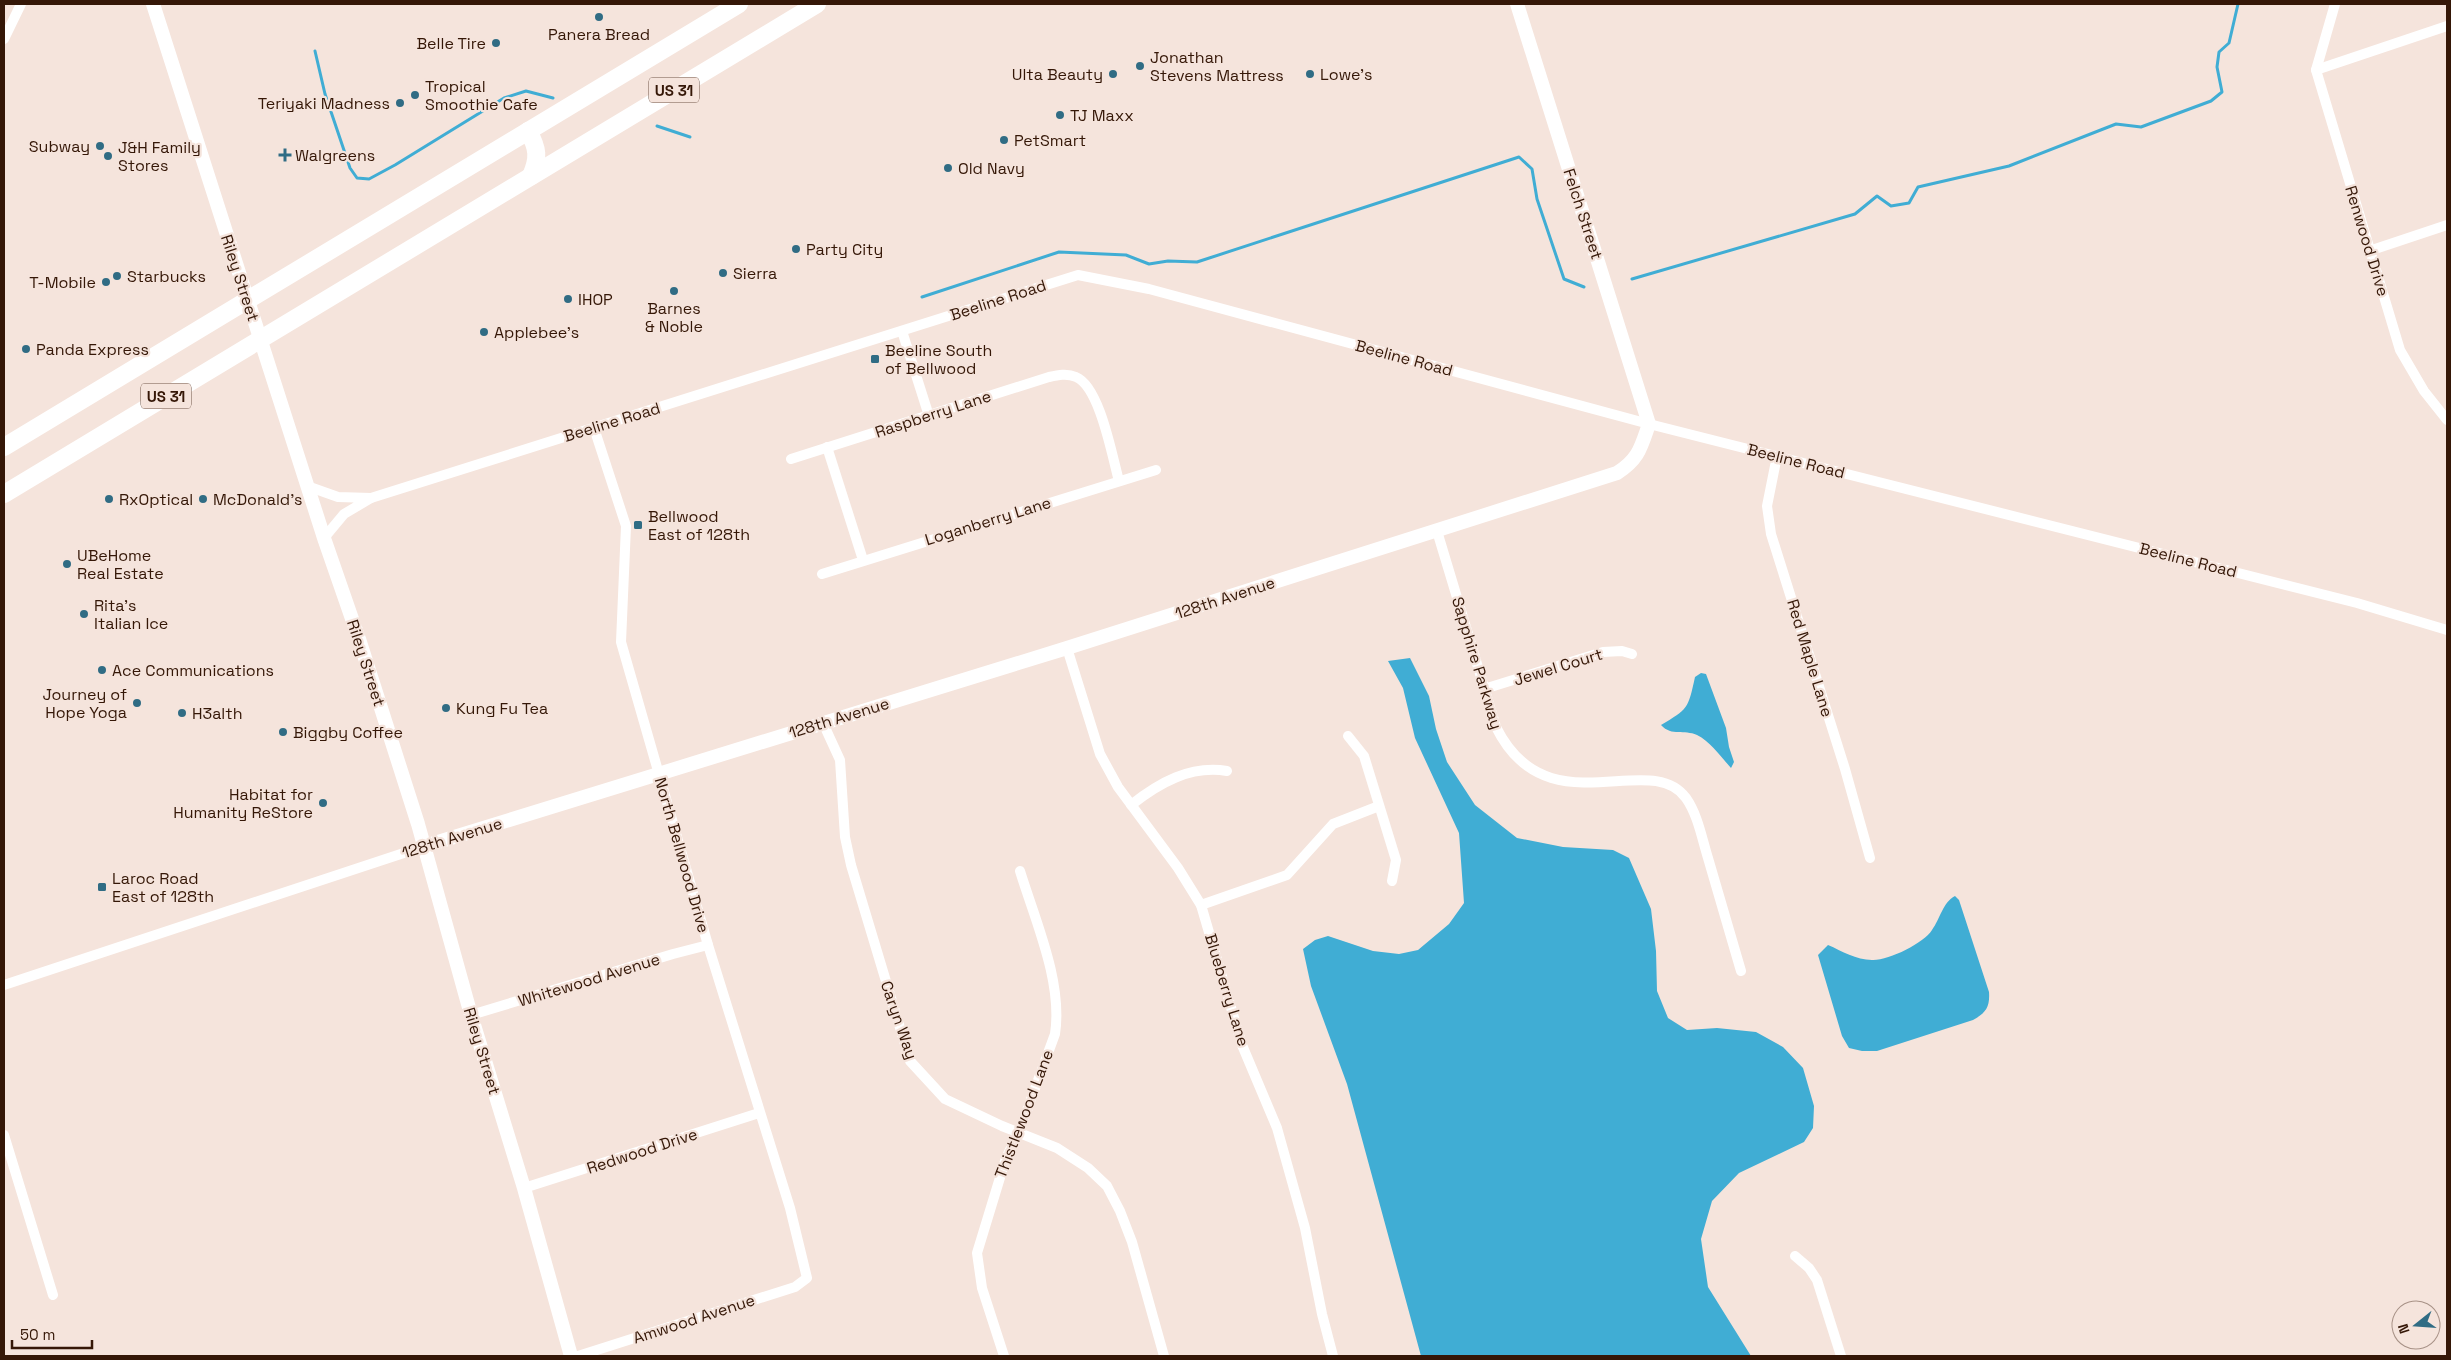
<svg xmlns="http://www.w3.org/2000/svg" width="2451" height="1360" font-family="'Space Grotesk',sans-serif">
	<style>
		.water { fill: #40add4 }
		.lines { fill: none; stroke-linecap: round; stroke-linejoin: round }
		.stream { stroke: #40add4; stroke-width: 3 }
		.street { stroke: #fff; stroke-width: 10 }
		.secondary { stroke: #fff; stroke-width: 14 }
		.highway { stroke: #fff; stroke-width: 18 }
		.poi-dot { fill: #306c84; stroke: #f5e4dc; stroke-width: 2 }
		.labels { text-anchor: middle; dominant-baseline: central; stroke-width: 4.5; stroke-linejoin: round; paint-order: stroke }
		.shield { fill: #f5e4dc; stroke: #6f5447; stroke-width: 1 }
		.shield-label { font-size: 15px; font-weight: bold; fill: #351707 }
		.poi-label { font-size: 16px; fill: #351707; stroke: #f5e4dc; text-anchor: start }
		.street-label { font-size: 16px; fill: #351707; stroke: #f5e4dc }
	</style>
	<rect width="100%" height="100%" fill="#f5e4dc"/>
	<g class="water">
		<path d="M 1410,658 L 1429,696 L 1436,729 L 1447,762 L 1475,805 L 1517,838 L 1563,847 L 1613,850 L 1629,858 L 1651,909 L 1656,951 L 1657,991 L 1668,1018 L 1687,1030 L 1717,1028 L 1756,1032 L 1783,1047 L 1803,1068 L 1814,1106 L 1813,1128 L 1804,1142 L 1739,1173 L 1712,1201 L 1701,1239 L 1708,1287 L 1751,1356 L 1421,1356 L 1347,1084 L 1311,986 L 1303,949 L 1315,940 L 1328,936 L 1373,951 L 1399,954 L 1418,950 L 1449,924 L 1464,903 L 1459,833 L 1415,738 L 1403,688 L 1388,661 Z"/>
		<path d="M 1701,673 L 1706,674 L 1726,728 L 1729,747 L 1734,762 L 1731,768 C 1721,757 1711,742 1697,735 C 1684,729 1672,737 1661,725 C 1688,709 1688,709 1695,677 Z"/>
		<path d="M 1955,896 L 1959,900 L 1989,992 C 1990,1007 1986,1013 1973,1020 L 1877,1051 L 1862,1051 L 1849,1048 L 1842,1036 L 1818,955 L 1828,945 C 1842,951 1856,960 1872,960 C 1888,961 1924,943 1932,930 C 1940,919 1943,902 1955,896 Z"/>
	</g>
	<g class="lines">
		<g class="stream">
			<path d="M 315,51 L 325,94 L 350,168 L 357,178 L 369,179 L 395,165 L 504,98 L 526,91 L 553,98"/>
			<path d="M 657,126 L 690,137"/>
			<path d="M 1632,279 L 1855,214 L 1877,196 L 1891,206 L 1909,203 L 1918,187 L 2009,166 L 2116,124 L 2141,127 L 2211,101 L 2222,92 L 2217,67 L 2219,52 L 2229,43 L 2238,4"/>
			<path d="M 922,297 L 1059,252 L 1126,255 L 1149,264 L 1168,261 L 1197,262 L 1519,157 L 1532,169 L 1537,199 L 1564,279 L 1584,287"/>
		</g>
		<g class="street">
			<path d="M 2335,4 L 2316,70 L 2400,350 L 2424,391 L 2447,420"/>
			<path d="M 4,39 L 21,4"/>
			<path d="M 2316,70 L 2447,26"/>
			<path d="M 2369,251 L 2447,225"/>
			<path d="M 902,331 L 929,416"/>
			<path d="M 827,447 L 863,560"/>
			<path d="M 1777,456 L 1767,506 L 1771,534 L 1845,769 L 1870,858"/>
			<path d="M 791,459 L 1049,377 C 1058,375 1067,373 1076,377 C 1100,387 1112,456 1119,481"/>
			<path d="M 307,486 L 338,497 L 371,498 L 344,514 L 324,538"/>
			<path d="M 371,498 L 1078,275 L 1149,289 L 1649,424 L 2357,603 L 2447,630"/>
			<path d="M 1437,531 L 1496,727 C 1547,830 1650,748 1686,798 C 1698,815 1702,839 1708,858 C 1719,896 1730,933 1741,971"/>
			<path d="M 822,574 L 1156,470"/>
			<path d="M 1067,648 L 1100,754 L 1118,787 L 1178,868 L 1201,905 L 1242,1045 L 1277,1128 L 1305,1228 L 1322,1314 L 1333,1356"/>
			<path d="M 1484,689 L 1603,652 L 1622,651 L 1632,654"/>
			<path d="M 823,723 L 840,760 L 845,837 L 851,865 L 910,1061 L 945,1099 L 1002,1126 L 1057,1148 L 1088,1168 L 1107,1186 L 1120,1211 L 1132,1242 L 1164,1356"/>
			<path d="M 1348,736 L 1364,756 L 1396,860 L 1392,881"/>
			<path d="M 1131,805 C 1159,783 1190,765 1227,771"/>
			<path d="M 1201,905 L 1287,875 L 1333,824 L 1379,806"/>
			<path d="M 4,985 L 425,846"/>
			<path d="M 471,1015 L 673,954 L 708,945"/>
			<path d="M 4,1135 L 53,1295"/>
			<path d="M 524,1188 L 759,1113"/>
			<path d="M 1795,1256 L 1809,1268 L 1817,1280 L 1841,1356"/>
			<path d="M 578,1356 L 795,1287 L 807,1278 L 790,1208 L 708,945 L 621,642 L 626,526 L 594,428"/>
			<path d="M 1004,1356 L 982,1288 L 977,1253 L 1006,1158 L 1019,1132 L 1055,1034 C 1063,982 1035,920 1020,871"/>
		</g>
		<g class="secondary">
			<path d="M 153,4 L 325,541 L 359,639 L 418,824 L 471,1015 L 524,1188 L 571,1356"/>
			<path d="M 425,846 L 1067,648 L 1617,473 C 1639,459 1641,447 1649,424 L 1517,4"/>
		</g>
		<g class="highway">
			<path d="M 528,131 C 538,148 539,158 531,176"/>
			<path d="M 4,447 L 739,4"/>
			<path d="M 4,494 L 817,4"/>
		</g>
	</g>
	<g class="poi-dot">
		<circle cx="599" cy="17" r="5"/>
		<circle cx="496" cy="43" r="5"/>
		<circle cx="1140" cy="66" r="5"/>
		<circle cx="1113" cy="74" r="5"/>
		<circle cx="1310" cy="74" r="5"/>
		<circle cx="415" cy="95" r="5"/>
		<circle cx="400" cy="103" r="5"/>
		<circle cx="1060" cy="115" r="5"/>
		<circle cx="1004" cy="140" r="5"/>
		<circle cx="100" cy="146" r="5"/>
		<path d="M282.5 147.5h5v5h5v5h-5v5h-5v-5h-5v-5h5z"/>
		<circle cx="108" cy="156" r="5"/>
		<circle cx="948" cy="168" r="5"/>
		<circle cx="796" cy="249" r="5"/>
		<circle cx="723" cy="273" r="5"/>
		<circle cx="117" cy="276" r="5"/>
		<circle cx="106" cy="282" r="5"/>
		<circle cx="674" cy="291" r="5"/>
		<circle cx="568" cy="299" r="5"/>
		<circle cx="484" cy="332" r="5"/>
		<circle cx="26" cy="349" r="5"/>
		<rect x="870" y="354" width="10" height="10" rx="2.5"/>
		<circle cx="109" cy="499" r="5"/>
		<circle cx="203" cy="499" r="5"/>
		<rect x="633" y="520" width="10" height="10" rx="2.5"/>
		<circle cx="67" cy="564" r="5"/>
		<circle cx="84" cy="614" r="5"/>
		<circle cx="102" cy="670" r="5"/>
		<circle cx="137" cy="703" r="5"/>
		<circle cx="446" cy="708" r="5"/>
		<circle cx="182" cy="713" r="5"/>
		<circle cx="283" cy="732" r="5"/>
		<circle cx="323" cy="803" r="5"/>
		<rect x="97" y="882" width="10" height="10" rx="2.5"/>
	</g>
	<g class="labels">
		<g class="shield">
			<rect x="649" y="77.5" width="50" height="25" rx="4"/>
			<rect x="141" y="383.5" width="50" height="25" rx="4"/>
		</g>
		<g class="shield-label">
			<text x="674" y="90">US 31</text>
			<text x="166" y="396">US 31</text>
		</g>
		<g class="poi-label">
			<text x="599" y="34" text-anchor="middle">Panera Bread</text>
			<text x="486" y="43" text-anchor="end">Belle Tire</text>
			<text x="1150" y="57">Jonathan<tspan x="1150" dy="18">Stevens Mattress</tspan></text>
			<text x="1103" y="74" text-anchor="end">Ulta Beauty</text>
			<text x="1320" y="74">Lowe's</text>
			<text x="425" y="86">Tropical<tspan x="425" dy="18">Smoothie Cafe</tspan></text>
			<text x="390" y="103" text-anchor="end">Teriyaki Madness</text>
			<text x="1070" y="115">TJ Maxx</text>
			<text x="1014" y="140">PetSmart</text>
			<text x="90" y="146" text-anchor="end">Subway</text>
			<text x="118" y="147">J&amp;H Family<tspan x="118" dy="18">Stores</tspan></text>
			<text x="295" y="155">Walgreens</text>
			<text x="958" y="168">Old Navy</text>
			<text x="806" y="249">Party City</text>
			<text x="733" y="273">Sierra</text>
			<text x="127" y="276">Starbucks</text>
			<text x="96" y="282" text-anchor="end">T-Mobile</text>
			<text x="578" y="299">IHOP</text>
			<text x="674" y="308" text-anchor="middle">Barnes<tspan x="674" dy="18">&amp; Noble</tspan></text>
			<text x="494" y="332">Applebee's</text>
			<text x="36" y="349">Panda Express</text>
			<text x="885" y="350">Beeline South<tspan x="885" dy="18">of Bellwood</tspan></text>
			<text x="119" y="499">RxOptical</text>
			<text x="213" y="499">McDonald's</text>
			<text x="648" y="516">Bellwood<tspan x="648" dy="18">East of 128th</tspan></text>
			<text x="77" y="555">UBeHome<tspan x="77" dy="18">Real Estate</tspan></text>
			<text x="94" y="605">Rita's<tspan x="94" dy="18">Italian Ice</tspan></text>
			<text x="112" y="670">Ace Communications</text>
			<text x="127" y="694" text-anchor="end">Journey of<tspan x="127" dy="18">Hope Yoga</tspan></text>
			<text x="456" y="708">Kung Fu Tea</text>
			<text x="192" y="713">H3alth</text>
			<text x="293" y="732">Biggby Coffee</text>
			<text x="313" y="794" text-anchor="end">Habitat for<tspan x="313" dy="18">Humanity ReStore</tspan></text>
			<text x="112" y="878">Laroc Road<tspan x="112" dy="18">East of 128th</tspan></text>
		</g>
		<g class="street-label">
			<text transform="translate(1583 214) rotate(72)">Felch Street</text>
			<text transform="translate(2367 241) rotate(73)">Renwood Drive</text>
			<text transform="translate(240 278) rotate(72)">Riley Street</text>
			<text transform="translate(998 300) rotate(-18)">Beeline Road</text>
			<text transform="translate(1404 358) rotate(15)">Beeline Road</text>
			<text transform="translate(933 414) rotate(-18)">Raspberry Lane</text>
			<text transform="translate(612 422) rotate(-17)">Beeline Road</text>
			<text transform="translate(1796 461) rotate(14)">Beeline Road</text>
			<text transform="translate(988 521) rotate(-17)">Loganberry Lane</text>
			<text transform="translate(2188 560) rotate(14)">Beeline Road</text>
			<text transform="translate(1225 598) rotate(-18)">128th Avenue</text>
			<text transform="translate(1810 658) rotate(73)">Red Maple Lane</text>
			<text transform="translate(366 663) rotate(72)">Riley Street</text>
			<text transform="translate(1477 663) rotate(73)">Sapphire Parkway</text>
			<text transform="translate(1558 667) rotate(-17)">Jewel Court</text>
			<text transform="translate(839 718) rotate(-17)">128th Avenue</text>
			<text transform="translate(452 838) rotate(-17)">128th Avenue</text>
			<text transform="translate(682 855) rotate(74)">North Bellwood Drive</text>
			<text transform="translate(589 980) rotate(-17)">Whitewood Avenue</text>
			<text transform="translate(1227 990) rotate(73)">Blueberry Lane</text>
			<text transform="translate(899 1020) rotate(71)">Caryn Way</text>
			<text transform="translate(482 1051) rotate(73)">Riley Street</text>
			<text transform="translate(1024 1114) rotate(-69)">Thistlewood Lane</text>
			<text transform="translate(642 1151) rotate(-18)">Redwood Drive</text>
			<text transform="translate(694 1319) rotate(-18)">Amwood Avenue</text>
		</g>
	</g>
	<rect width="2451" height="1360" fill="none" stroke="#351707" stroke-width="10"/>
	<g transform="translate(2416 1325) rotate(253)"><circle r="24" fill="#f5e4dc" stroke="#a89287"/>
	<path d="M0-4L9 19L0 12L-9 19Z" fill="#306c84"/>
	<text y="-8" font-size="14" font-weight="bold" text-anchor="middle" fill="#351707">N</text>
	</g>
	<path d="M12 1340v8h80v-8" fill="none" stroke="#351707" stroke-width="2.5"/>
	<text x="20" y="1340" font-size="15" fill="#351707" stroke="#f5e4dc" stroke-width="4" paint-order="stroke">50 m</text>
</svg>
